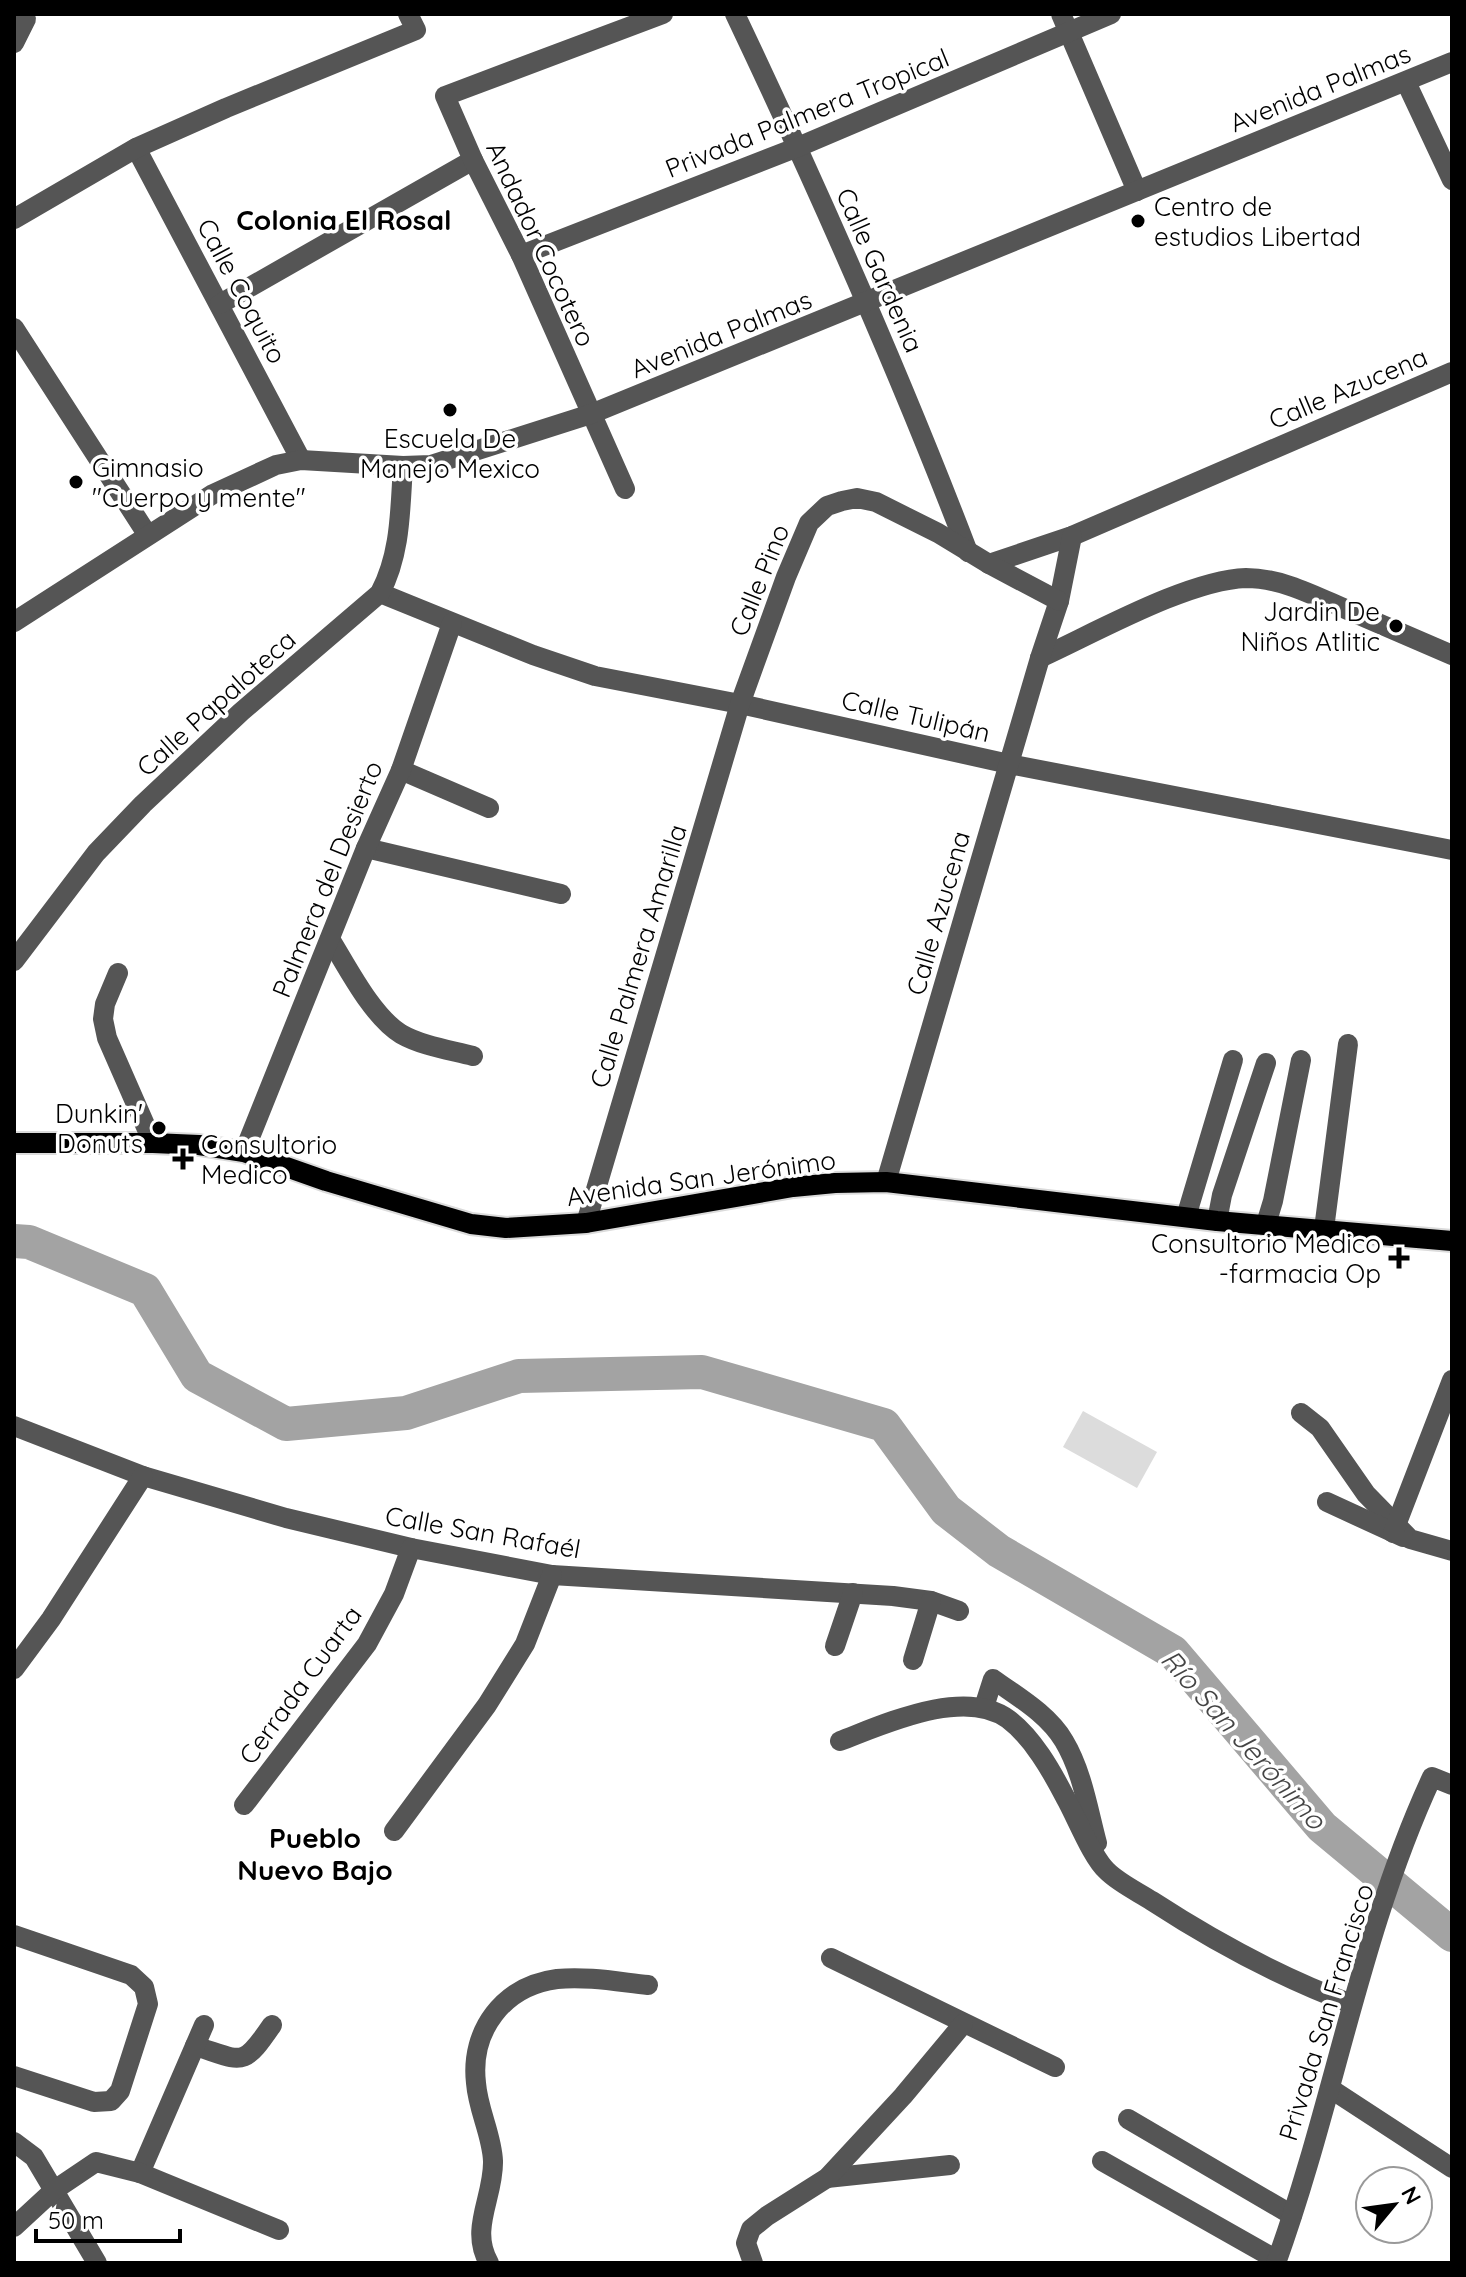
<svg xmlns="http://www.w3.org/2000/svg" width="1466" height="2277" font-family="Quicksand,sans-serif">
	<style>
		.garden { fill: #dcdcdc }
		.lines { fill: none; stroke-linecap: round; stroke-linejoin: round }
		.river { stroke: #a3a3a3; stroke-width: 34 }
		.major-casing { stroke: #dbdbdb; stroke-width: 24 }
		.minor { stroke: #555; stroke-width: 20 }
		.major { stroke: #000; stroke-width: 20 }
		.poi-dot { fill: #000; stroke: #fff; stroke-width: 3 }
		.labels { text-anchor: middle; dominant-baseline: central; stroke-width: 7; stroke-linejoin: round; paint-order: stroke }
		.street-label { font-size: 26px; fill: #000; stroke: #fff }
		.poi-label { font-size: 26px; fill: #000; stroke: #fff; text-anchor: start }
		.neighbourhood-label { font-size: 28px; font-weight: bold; fill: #000; stroke: #fff }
		.water-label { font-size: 28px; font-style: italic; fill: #444; stroke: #fff }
	</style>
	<rect width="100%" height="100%" fill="#fff"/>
	<path class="garden" d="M 1083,1411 L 1157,1452 L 1137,1488 L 1063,1447 Z"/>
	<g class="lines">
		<path class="river" d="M 14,1241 L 29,1242 L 145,1290 L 197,1376 L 286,1424 L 406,1413 L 519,1376 L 702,1372 L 884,1425 L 946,1510 L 999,1551 L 1173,1652 L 1322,1827 L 1452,1935"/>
		<g class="major-casing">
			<path id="major" d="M 14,1143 L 153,1143 L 199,1145 L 244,1152 L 326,1181 L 471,1224 L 506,1228 L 586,1223 L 793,1187 L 835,1183 L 886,1182 L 1217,1221 L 1452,1241"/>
		</g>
		<g class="minor">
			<path d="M 735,14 C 819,191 898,369 968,552"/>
			<path d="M 1061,14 L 1137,191"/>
			<path d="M 14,15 L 26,19 L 14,43"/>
			<path d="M 1406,82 L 1452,180"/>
			<path d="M 136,148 L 301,460"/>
			<path d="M 14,219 L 136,148 L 226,108 L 416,30 L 408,14"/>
			<path d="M 521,255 L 798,147 L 1111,14"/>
			<path d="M 220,304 L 473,160"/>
			<path d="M 14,328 L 147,534"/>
			<path d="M 625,489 L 521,255 L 473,160 L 445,96 L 663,14"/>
			<path d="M 989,564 L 1072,536 L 1452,372"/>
			<path d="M 380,593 L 533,655 L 595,676 L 740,704 L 1009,764 L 1452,850"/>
			<path d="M 14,622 L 213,494 L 276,465 L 301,460 L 403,466 L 431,465 L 591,414 L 1452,62"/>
			<path d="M 1040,658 C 1095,633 1188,580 1246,578 C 1283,578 1317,597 1350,611 C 1384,626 1418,640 1452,655"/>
			<path d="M 401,770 L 489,808"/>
			<path d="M 366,848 L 561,894"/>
			<path d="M 330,939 C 348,968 372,1016 401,1034 C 422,1046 450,1050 473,1056"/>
			<path d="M 14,961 L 96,853 L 143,804 L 241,712 L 380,593 C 401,553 400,510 403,466"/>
			<path d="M 118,973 L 105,1004 L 103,1019 L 107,1038 L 153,1143"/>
			<path d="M 244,1152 L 366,848 L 401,770 L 452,623"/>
			<path d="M 886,1182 L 1040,658 L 1059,601 L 1072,536"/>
			<path d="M 1186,1217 L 1233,1060"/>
			<path d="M 1217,1221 L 1222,1195 L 1266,1063"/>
			<path d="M 586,1223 L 740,704 L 786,577 L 809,523 L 827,506 L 842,501 L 857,498 L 876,502 L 938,533 L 989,564 L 1059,601"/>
			<path d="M 1266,1224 L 1273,1201 L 1301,1060"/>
			<path d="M 1324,1229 L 1348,1044"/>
			<path d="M 1301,1413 L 1320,1428 L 1366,1494 L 1410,1539 L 1452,1551"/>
			<path d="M 14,1426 L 143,1476 L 286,1518 L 411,1548 L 552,1575 L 893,1596 L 931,1601 L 959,1611"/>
			<path d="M 1327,1502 L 1403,1537"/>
			<path d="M 1393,1533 L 1452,1380"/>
			<path d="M 835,1646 L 853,1593"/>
			<path d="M 913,1660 L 931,1601"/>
			<path d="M 14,1669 L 51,1619 L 143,1476"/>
			<path d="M 984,1707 L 993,1679 C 1018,1697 1048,1714 1064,1741 C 1082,1771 1088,1809 1097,1843"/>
			<path d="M 840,1741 C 885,1724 964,1687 1008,1719 C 1033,1738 1051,1770 1065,1797 C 1076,1816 1092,1858 1107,1871 C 1119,1883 1138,1892 1152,1901 C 1215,1942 1282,1978 1352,2004"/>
			<path d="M 244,1805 L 367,1644 L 394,1594 L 411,1548"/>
			<path d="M 394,1831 L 487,1705 L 525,1644 L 552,1575"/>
			<path d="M 14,1935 L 131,1975 L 144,1987 L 148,2004 L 120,2091 L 111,2101 L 94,2102 L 14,2076"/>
			<path d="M 831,1958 L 1055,2067"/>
			<path d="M 195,2046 C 243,2061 242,2069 272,2025"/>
			<path d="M 1331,2089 L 1452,2168"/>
			<path d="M 1128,2119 L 1292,2215"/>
			<path d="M 14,2142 L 34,2157 L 97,2263"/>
			<path d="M 1102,2161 L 1277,2260"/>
			<path d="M 140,2173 L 204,2025"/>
			<path d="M 827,2178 L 950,2165"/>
			<path d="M 14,2227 L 53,2191 L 96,2162 L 140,2173 L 279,2230"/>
			<path d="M 489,2263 C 469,2229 494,2197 493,2161 C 492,2135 478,2110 476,2083 C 470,2031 503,1986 557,1979 C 587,1976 619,1982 648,1985"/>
			<path d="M 753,2263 L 746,2243 L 751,2229 L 767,2216 L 827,2178 L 903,2096 L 963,2024"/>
			<path d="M 1276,2263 C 1334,2103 1360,1932 1432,1777 L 1452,1785"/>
		</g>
		<use href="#major" class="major"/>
	</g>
	<g class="poi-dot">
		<circle cx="1138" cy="221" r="8"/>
		<circle cx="450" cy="410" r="8"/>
		<circle cx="76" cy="482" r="8"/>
		<circle cx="1396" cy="626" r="8"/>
		<circle cx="159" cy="1128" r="8"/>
		<path d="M179 1147h8v8h8v8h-8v8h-8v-8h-8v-8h8z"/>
		<path d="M1395 1246h8v8h8v8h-8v8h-8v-8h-8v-8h8z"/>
	</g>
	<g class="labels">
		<g class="street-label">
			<text transform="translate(1320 88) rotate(-22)">Avenida Palmas</text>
			<text transform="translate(807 113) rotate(-22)">Privada Palmera Tropical</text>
			<text transform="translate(541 244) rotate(65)">Andador Cocotero</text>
			<text transform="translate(880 270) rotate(66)">Calle Gardenia</text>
			<text transform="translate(242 291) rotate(62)">Calle Coquito</text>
			<text transform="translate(721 334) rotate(-22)">Avenida Palmas</text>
			<text transform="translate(1348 388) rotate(-23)">Calle Azucena</text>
			<text transform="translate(759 580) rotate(-68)">Calle Pino</text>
			<text transform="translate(216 703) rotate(-42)">Calle Papaloteca</text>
			<text transform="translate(916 716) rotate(13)">Calle Tulipán</text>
			<text transform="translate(327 879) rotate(-68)">Palmera del Desierto</text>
			<text transform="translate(938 913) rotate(-74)">Calle Azucena</text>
			<text transform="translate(638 956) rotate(-73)">Calle Palmera Amarilla</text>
			<text transform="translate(701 1178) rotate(-8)">Avenida San Jerónimo</text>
			<text transform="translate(483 1532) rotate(10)">Calle San Rafaél</text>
			<text transform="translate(300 1685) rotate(-54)">Cerrada Cuarta</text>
			<text transform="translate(1326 2012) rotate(-73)">Privada San Francisco</text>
		</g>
		<g class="poi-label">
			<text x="1154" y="206">Centro de<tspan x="1154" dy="30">estudios Libertad</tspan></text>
			<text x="450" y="438" text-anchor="middle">Escuela De<tspan x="450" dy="30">Manejo Mexico</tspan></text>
			<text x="92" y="467">Gimnasio<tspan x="92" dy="30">"Cuerpo y mente"</tspan></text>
			<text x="1380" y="611" text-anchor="end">Jardin De<tspan x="1380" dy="30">Niños Atlitic</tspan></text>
			<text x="143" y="1113" text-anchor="end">Dunkin'<tspan x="143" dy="30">Donuts</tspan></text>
			<text x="201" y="1144">Consultorio<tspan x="201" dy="30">Medico</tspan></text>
			<text x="1381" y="1243" text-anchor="end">Consultorio Medico<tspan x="1381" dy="30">-farmacia Op</tspan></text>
		</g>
		<g class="neighbourhood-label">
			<text x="344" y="219">Colonia El Rosal</text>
			<text x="315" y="1837">Pueblo<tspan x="315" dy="32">Nuevo Bajo</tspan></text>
		</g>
		<g class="water-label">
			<text transform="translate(1244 1739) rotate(48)">Río San Jerónimo</text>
		</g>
	</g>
	<rect width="1466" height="2277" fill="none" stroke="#000000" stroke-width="32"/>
	<g transform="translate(1394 2205) rotate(61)"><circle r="38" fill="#ffffff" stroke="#999999" stroke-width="2"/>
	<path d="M0-6L14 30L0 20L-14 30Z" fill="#000000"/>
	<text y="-12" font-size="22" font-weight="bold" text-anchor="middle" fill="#000000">N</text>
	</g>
	<path d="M36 2229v12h144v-12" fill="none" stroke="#000000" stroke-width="4"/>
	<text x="48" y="2229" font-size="24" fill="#000000" stroke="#ffffff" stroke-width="6" paint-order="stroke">50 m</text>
</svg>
